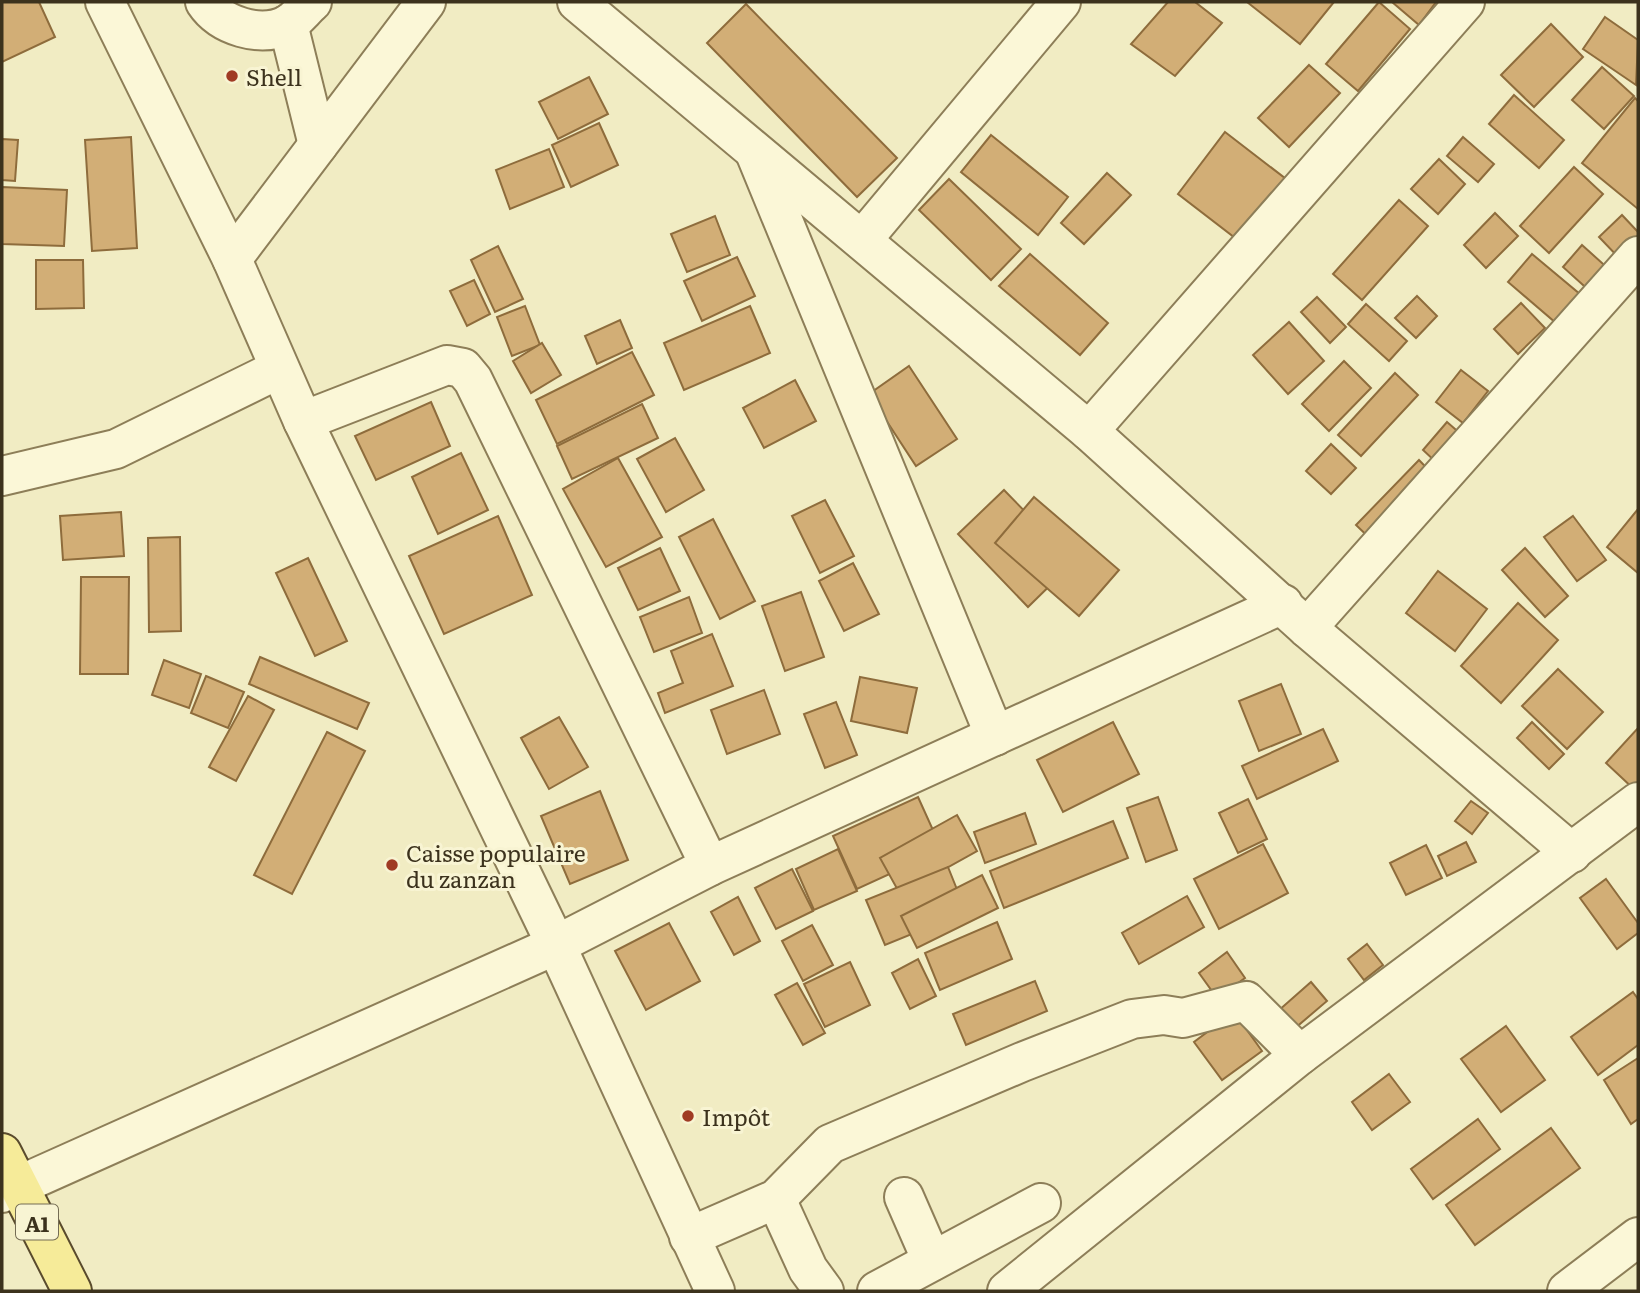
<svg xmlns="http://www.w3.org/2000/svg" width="1640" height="1293" font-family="Literata,serif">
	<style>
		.building { fill: #d2ae76; stroke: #8e6c3c; stroke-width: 2 }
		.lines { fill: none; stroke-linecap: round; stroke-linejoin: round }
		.minor-casing { stroke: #8d7e58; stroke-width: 42 }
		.major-casing { stroke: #5a4b2d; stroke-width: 42 }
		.minor { stroke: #fbf7d7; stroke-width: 38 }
		.major { stroke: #f6eb99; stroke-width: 38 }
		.poi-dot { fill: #a03b24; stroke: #f8f4d3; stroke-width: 2.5 }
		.labels { text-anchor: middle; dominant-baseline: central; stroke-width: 6; stroke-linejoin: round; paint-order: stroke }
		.shield { fill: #f8f4d3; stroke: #746c54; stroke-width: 2 }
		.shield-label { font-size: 21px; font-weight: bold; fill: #3c321d }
		.poi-label { font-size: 23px; fill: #3c321d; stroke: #f8f4d3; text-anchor: start }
	</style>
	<rect width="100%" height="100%" fill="#f1ecc3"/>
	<g class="building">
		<path d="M 2,2 L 39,2 L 55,37 L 2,62 Z"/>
		<path d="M 1168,2 L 1195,2 L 1222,23 L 1175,76 L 1131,44 Z"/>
		<path d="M 1247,2 L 1334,2 L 1300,44 Z"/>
		<path d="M 1379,2 L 1410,29 L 1358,91 L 1326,64 Z"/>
		<path d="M 1392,2 L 1436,2 L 1419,25 Z"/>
		<path d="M 746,4 L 897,158 L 857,197 L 707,43 Z"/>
		<path d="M 1605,17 L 1638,40 L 1636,85 L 1583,49 Z"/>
		<path d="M 1551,24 L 1583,57 L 1534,107 L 1501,75 Z"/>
		<path d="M 1309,65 L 1340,93 L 1289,147 L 1258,118 Z"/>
		<path d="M 1602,67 L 1634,96 L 1604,129 L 1572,100 Z"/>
		<path d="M 589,77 L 608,114 L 558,139 L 539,102 Z"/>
		<path d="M 1514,95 L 1564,140 L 1539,168 L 1489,124 Z"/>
		<path d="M 1635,98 L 1638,101 L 1638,209 L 1582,163 Z"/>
		<path d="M 599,123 L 618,165 L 571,187 L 552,145 Z"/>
		<path d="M 1225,132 L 1290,182 L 1243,244 L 1178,194 Z"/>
		<path d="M 991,135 L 1068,197 L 1038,235 L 961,172 Z"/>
		<path d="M 131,137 L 137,248 L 92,251 L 85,140 Z"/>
		<path d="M 1463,137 L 1494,164 L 1478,182 L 1447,156 Z"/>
		<path d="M 2,139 L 18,140 L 15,181 L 2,180 Z"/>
		<path d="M 549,149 L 564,187 L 510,209 L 496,170 Z"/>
		<path d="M 1439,159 L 1465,184 L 1438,214 L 1411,189 Z"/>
		<path d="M 1574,167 L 1603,194 L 1549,253 L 1520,226 Z"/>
		<path d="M 1107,173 L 1131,195 L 1084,244 L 1061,223 Z"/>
		<path d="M 949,179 L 1021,249 L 991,280 L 919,210 Z"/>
		<path d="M 2,187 L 67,190 L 64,246 L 2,244 Z"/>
		<path d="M 1399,200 L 1428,226 L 1362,300 L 1333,274 Z"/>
		<path d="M 1495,213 L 1518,236 L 1486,268 L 1464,245 Z"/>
		<path d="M 1622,215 L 1638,232 L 1638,244 L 1621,260 L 1599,237 Z"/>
		<path d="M 715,216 L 730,255 L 687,272 L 671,234 Z"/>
		<path d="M 1582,245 L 1612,272 L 1593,294 L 1563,267 Z"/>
		<path d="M 498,246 L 523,299 L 495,312 L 471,260 Z"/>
		<path d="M 1030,254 L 1108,323 L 1080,355 L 999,286 Z"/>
		<path d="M 1532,254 L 1587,300 L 1563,329 L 1508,282 Z"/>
		<path d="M 737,257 L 755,296 L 702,321 L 684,281 Z"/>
		<path d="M 36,260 L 83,260 L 84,308 L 36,309 Z"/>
		<path d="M 474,280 L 490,314 L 467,326 L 450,291 Z"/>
		<path d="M 1417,296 L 1437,316 L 1416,338 L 1395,318 Z"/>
		<path d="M 1317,297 L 1346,327 L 1330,343 L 1301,312 Z"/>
		<path d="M 1521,303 L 1545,328 L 1518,354 L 1494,329 Z"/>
		<path d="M 1366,304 L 1407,341 L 1389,361 L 1348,324 Z"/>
		<path d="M 525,306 L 540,345 L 512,356 L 497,317 Z"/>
		<path d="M 750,306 L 770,353 L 684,390 L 664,343 Z"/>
		<path d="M 620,320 L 632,348 L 597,364 L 585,336 Z"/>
		<path d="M 1289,322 L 1324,361 L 1288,394 L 1253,355 Z"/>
		<path d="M 542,343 L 561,375 L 531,393 L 513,361 Z"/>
		<path d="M 632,352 L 654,395 L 557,444 L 536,400 Z"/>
		<path d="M 1344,361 L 1371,388 L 1329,431 L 1302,404 Z"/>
		<path d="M 909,366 L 957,439 L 916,466 L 869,394 Z"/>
		<path d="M 1461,370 L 1488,391 L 1463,423 L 1436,402 Z"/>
		<path d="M 1395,373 L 1418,395 L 1361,456 L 1338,435 Z"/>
		<path d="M 795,380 L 816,421 L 764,448 L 743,408 Z"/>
		<path d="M 431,402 L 450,446 L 376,480 L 355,436 Z"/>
		<path d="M 642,404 L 658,438 L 572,479 L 557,446 Z"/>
		<path d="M 1447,422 L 1478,449 L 1453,478 L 1423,450 Z"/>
		<path d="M 675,438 L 704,490 L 666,512 L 637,459 Z"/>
		<path d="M 1331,444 L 1356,468 L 1331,494 L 1306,471 Z"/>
		<path d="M 461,453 L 488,510 L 438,534 L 412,477 Z"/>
		<path d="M 618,458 L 662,537 L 606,567 L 563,489 Z"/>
		<path d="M 1419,460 L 1442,484 L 1380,548 L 1356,525 Z"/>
		<path d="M 1004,490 L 1074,562 L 1028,607 L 958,534 Z"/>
		<path d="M 1034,497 L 1119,570 L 1079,616 L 995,543 Z"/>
		<path d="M 825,500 L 854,556 L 820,573 L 792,516 Z"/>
		<path d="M 1638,509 L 1638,573 L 1607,547 Z"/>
		<path d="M 121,512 L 124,556 L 63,560 L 60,516 Z"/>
		<path d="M 498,516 L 532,595 L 444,634 L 409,556 Z"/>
		<path d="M 1573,516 L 1606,560 L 1577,581 L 1544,537 Z"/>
		<path d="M 713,519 L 755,601 L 720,619 L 679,537 Z"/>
		<path d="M 180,537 L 181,631 L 149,632 L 148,538 Z"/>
		<path d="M 660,548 L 680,591 L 638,610 L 618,568 Z"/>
		<path d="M 1525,548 L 1568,596 L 1545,617 L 1502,570 Z"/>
		<path d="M 308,558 L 347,641 L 315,656 L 276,573 Z"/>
		<path d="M 853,563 L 879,614 L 844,631 L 819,581 Z"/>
		<path d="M 1438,571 L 1487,609 L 1455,651 L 1406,613 Z"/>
		<path d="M 81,577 L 129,577 L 128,674 L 80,674 Z"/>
		<path d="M 801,592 L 824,657 L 785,671 L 762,606 Z"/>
		<path d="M 689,597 L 702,633 L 654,652 L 640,617 Z"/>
		<path d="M 1518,603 L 1558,640 L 1501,703 L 1461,666 Z"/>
		<path d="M 712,634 L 733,686 L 665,713 L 658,693 L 683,683 L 671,651 Z"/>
		<path d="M 260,657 L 369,703 L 357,729 L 249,684 Z"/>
		<path d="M 164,660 L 201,674 L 189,708 L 152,695 Z"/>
		<path d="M 1558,669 L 1603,712 L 1567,749 L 1522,706 Z"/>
		<path d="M 206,676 L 244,692 L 228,728 L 191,713 Z"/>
		<path d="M 860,677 L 917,688 L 907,733 L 851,721 Z"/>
		<path d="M 1281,684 L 1301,734 L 1259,751 L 1239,701 Z"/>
		<path d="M 764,690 L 780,734 L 727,754 L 711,710 Z"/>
		<path d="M 248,696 L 274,710 L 236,781 L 209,767 Z"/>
		<path d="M 836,702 L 857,755 L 825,768 L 804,714 Z"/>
		<path d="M 559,717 L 588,767 L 549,789 L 521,738 Z"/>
		<path d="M 1113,722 L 1139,774 L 1063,812 L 1037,760 Z"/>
		<path d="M 1532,722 L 1564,754 L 1549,769 L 1517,738 Z"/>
		<path d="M 1638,728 L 1638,789 L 1636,791 L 1606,763 Z"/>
		<path d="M 1323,729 L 1338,761 L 1257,799 L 1242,766 Z"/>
		<path d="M 327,732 L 365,751 L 292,894 L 254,875 Z"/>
		<path d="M 600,791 L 628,860 L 570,884 L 541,816 Z"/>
		<path d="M 918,797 L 942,850 L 857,889 L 833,836 Z"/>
		<path d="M 1158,797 L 1177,850 L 1146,862 L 1127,808 Z"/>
		<path d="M 1248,799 L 1267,839 L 1238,853 L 1219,813 Z"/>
		<path d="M 1471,801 L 1488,813 L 1472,834 L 1455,821 Z"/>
		<path d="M 1025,813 L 1036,844 L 985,863 L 974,832 Z"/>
		<path d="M 957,815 L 977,851 L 900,894 L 880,858 Z"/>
		<path d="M 1113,821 L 1128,858 L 1004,908 L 990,871 Z"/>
		<path d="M 1466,842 L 1476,862 L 1447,876 L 1438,856 Z"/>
		<path d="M 1263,844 L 1288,893 L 1219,929 L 1194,879 Z"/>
		<path d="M 1426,845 L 1442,878 L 1406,895 L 1390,863 Z"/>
		<path d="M 838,849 L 857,891 L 814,910 L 796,869 Z"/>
		<path d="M 948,867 L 966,912 L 885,945 L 866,900 Z"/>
		<path d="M 792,869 L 813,911 L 776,929 L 755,888 Z"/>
		<path d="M 982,875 L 998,908 L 917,948 L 901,916 Z"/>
		<path d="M 1606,879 L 1638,923 L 1638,933 L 1617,949 L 1580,898 Z"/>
		<path d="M 1187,896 L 1204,927 L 1139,964 L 1122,933 Z"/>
		<path d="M 738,897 L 760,941 L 734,955 L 711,912 Z"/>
		<path d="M 997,922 L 1012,959 L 940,990 L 925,953 Z"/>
		<path d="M 669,923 L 700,981 L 646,1010 L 615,951 Z"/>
		<path d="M 812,925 L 833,965 L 803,981 L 782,941 Z"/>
		<path d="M 1367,944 L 1383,965 L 1364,980 L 1348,959 Z"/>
		<path d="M 1227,952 L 1245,978 L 1217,998 L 1199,973 Z"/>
		<path d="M 918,959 L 936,996 L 910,1009 L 892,973 Z"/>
		<path d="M 850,962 L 870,1005 L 825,1027 L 804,984 Z"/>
		<path d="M 1035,981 L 1047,1011 L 966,1045 L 953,1014 Z"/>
		<path d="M 1311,982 L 1327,1001 L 1294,1029 L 1278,1011 Z"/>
		<path d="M 797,983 L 825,1033 L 803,1045 L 775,995 Z"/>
		<path d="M 1633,992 L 1638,999 L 1638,1045 L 1598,1075 L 1571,1037 Z"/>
		<path d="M 1234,1012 L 1262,1051 L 1222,1080 L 1194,1042 Z"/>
		<path d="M 1506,1026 L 1545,1080 L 1501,1112 L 1461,1059 Z"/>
		<path d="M 1638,1058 L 1638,1119 L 1631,1124 L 1604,1080 Z"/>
		<path d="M 1389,1074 L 1410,1102 L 1372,1130 L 1352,1102 Z"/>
		<path d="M 1478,1119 L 1500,1149 L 1433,1199 L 1411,1169 Z"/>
		<path d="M 1551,1128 L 1580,1168 L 1475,1245 L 1446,1205 Z"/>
	</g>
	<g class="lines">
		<g class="minor-casing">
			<g id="minor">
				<path d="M 105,2 L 232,259 L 303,421 L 556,945 L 715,1291"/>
				<path d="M 205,2 C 221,26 260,38 287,25 C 296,20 304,9 312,2"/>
				<path d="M 577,2 L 1089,431 L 1307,628 L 1572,853"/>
				<path d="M 288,24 L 318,145"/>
				<path d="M 756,155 L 995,736"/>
				<path d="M 862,240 L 1061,2"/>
				<path d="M 232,259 L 426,2"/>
				<path d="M 303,421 L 447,365 L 463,368 L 473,380 L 710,866"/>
				<path d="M 1089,431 L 1465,2"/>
				<path d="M 2,476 L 116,449 L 279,369"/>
				<path d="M 1307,628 L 1638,256"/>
				<path d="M 2,1193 L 556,945 L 710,866 L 1283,604"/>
				<path d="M 904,1197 L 932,1261"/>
				<path d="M 776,1199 L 808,1269 L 824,1291"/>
				<path d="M 689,1237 L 776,1199 L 830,1144 L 1022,1062 L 1132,1019 L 1164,1015 L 1183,1018 L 1246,1001 L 1300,1055"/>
				<path d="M 877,1291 L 1041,1203"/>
				<path d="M 1007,1291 L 1300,1055 L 1638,802"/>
				<path d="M 1567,1291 L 1638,1237"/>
			</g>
		</g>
		<g class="major-casing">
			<path id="major" d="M 2,1153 L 72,1291"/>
		</g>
		<use href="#minor" class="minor"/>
		<use href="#major" class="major"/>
	</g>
	<g class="poi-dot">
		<circle cx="232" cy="76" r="7"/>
		<circle cx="392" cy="865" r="7"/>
		<circle cx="688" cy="1116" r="7"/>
	</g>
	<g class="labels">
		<rect class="shield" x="16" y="1204.5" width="42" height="35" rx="5"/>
		<g class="shield-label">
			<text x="37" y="1222">A1</text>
		</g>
		<g class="poi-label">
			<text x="246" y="76">Shell</text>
			<text x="406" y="852">Caisse populaire<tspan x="406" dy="26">du zanzan</tspan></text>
			<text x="702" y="1116">Impôt</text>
		</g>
	</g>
	<rect width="1640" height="1293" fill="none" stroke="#3c321d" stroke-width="7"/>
</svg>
